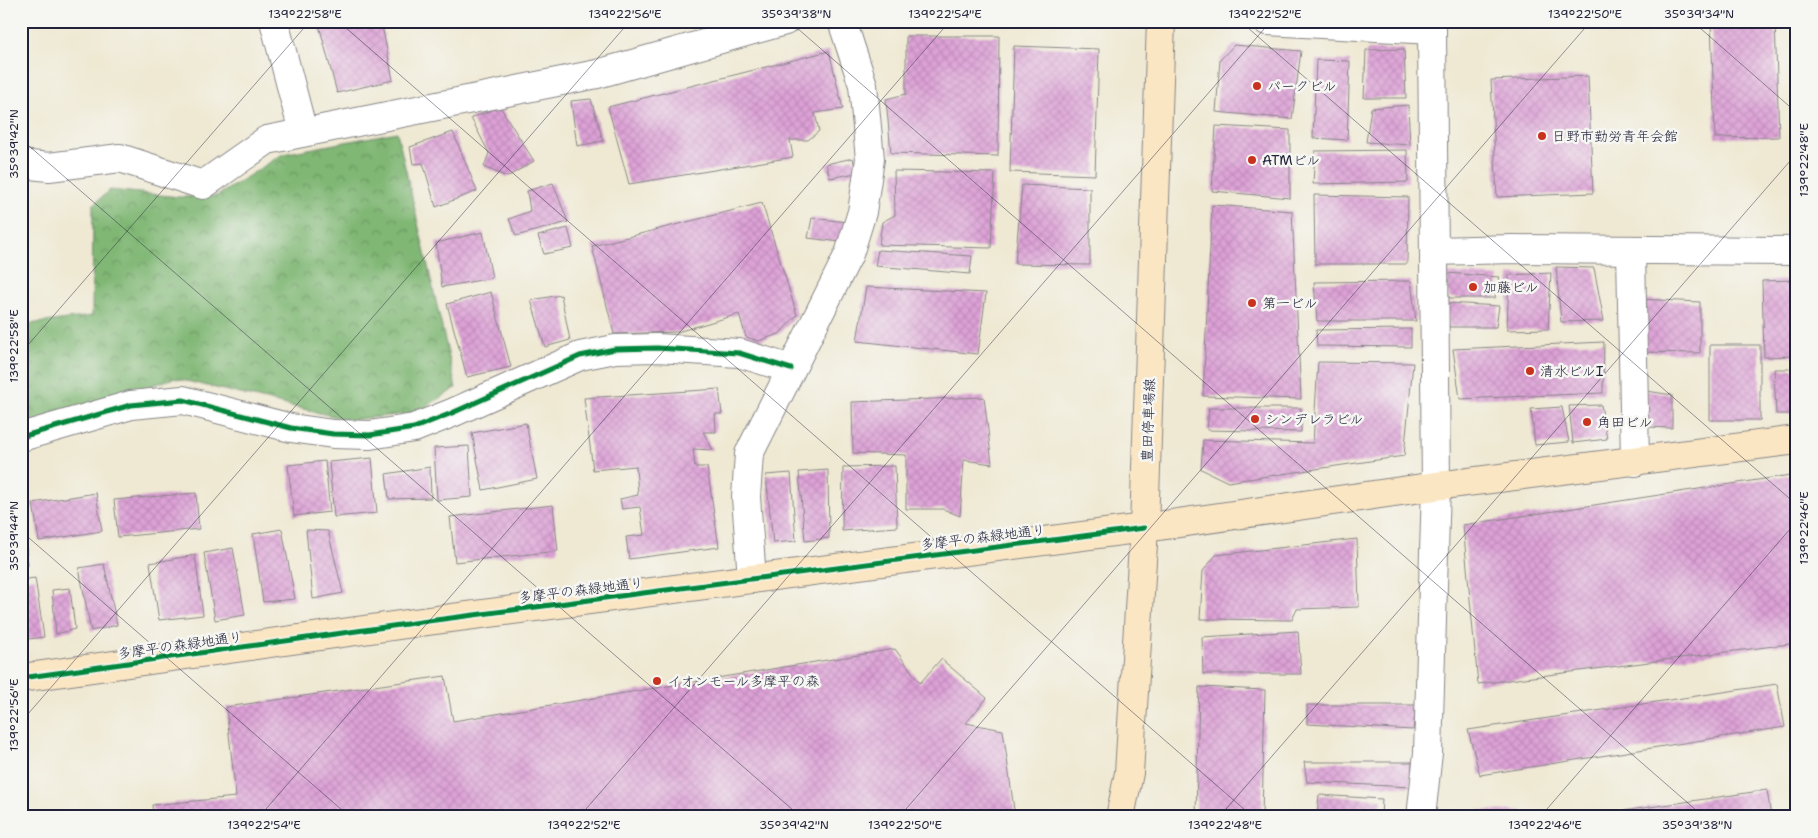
<svg xmlns="http://www.w3.org/2000/svg" width="1818" height="838" font-family="'Shantell Sans','Klee One',sans-serif">
	<style>
		.forest { fill: url(#forest-crowns); stroke: #516c58 }
		.building { fill: url(#building-cross-hatch) }
		.lines { fill: none; stroke-linecap: round; stroke-linejoin: round }
		.street-casing { stroke: #888687; stroke-width: 30 }
		.secondary-casing { stroke: #888687; stroke-width: 30 }
		.street { stroke: #fff; stroke-width: 28 }
		.secondary { stroke: #fbe6c3; stroke-width: 28 }
		.cycleway-casing { stroke: #f6f6f2; stroke-width: 8 }
		.cycleway { stroke: #00873e; stroke-width: 5 }
		.ticks { fill: none; stroke: #22223b; stroke-width: 1; stroke-opacity: 0.45 }
		.poi-dot { fill: #c8321e; stroke: #f6f6f2; stroke-width: 2 }
		.labels { text-anchor: middle; dominant-baseline: central; stroke-width: 5; stroke-linejoin: round; paint-order: stroke }
		.poi-label { font-size: 14px; fill: #22223b; stroke: #f6f6f2; text-anchor: start }
		.street-label { font-size: 14px; fill: #22223b; stroke: #f6f6f2 }
		.neatline { fill: none; stroke: #22223b; stroke-width: 2 }
		.ticks-label { font-size: 12px; text-anchor: middle; fill: #22223b }
	</style>
	<defs>
		<pattern id="forest-crowns" width="20" height="18" patternUnits="userSpaceOnUse" patternTransform="scale(1.25)"><rect width="20" height="18" fill="#80b774"/><path d="M2 6a3 3 0 1 1 6 0M12 15a3 3 0 1 1 6 0" fill="none" stroke="#689460"/></pattern>
		<pattern id="building-cross-hatch" width="8" height="8" patternUnits="userSpaceOnUse" patternTransform="scale(1.25)"><rect width="8" height="8" fill="#dda1d6"/><path d="M0 0l8 8M0 8l8-8" fill="none" stroke="#bd8ab9"/></pattern>
	</defs>
	<rect width="100%" height="100%" fill="#f6f6f2"/>
	<filter id="ink" filterUnits="userSpaceOnUse"><feTurbulence type="fractalNoise" baseFrequency=".02" numOctaves="2"/><feDisplacementMap in="SourceGraphic" scale="10" xChannelSelector="R" yChannelSelector="G"/><feConvolveMatrix kernelMatrix="1 2 1 2 8 2 1 2 1" color-interpolation-filters="sRGB"/></filter>
	<filter id="wash" filterUnits="userSpaceOnUse"><feTurbulence type="fractalNoise" baseFrequency=".0096" numOctaves="4" result="noise"/><feDisplacementMap in="SourceGraphic" scale="20" xChannelSelector="R" yChannelSelector="G"/><feGaussianBlur stdDeviation="1.12" result="paint"/><feColorMatrix in="noise" values="0 0 0 0 0 0 0 0 0 0 0 0 0 0 0 0 0 1.4 0 .05"/><feComposite in="paint" operator="in"/></filter>
	<g filter="url(#wash)">
		<rect width="100%" height="100%" fill="#efe9d3"/>
		<path class="forest" d="M 397,132 L 456,388 L 416,413 L 349,420 L 174,378 L 21,429 L 21,325 L 92,316 L 93,205 L 110,190 L 180,197 L 217,196 L 283,154 Z"/>
		<g id="blocks">
			<g class="building">
				<path d="M 318,21 L 381,21 L 393,80 L 337,93 Z"/>
				<path d="M 1711,21 L 1775,21 L 1779,137 L 1715,138 Z"/>
				<path d="M 906,36 L 999,36 L 998,156 L 891,153 L 886,99 L 906,94 Z"/>
				<path d="M 1234,45 L 1301,51 L 1292,119 L 1216,112 L 1220,60 Z"/>
				<path d="M 1014,46 L 1099,49 L 1095,175 L 1010,172 Z"/>
				<path d="M 1404,49 L 1406,98 L 1364,98 L 1366,50 Z"/>
				<path d="M 829,51 L 843,109 L 815,113 L 819,131 L 808,140 L 790,140 L 793,157 L 629,184 L 608,107 Z"/>
				<path d="M 1316,60 L 1350,61 L 1347,140 L 1313,138 Z"/>
				<path d="M 1588,76 L 1593,193 L 1497,197 L 1491,80 Z"/>
				<path d="M 591,99 L 603,141 L 577,146 L 571,101 Z"/>
				<path d="M 1408,105 L 1410,145 L 1366,142 L 1371,108 Z"/>
				<path d="M 500,107 L 534,161 L 507,177 L 484,167 L 489,153 L 471,118 Z"/>
				<path d="M 1216,126 L 1290,130 L 1290,198 L 1212,191 Z"/>
				<path d="M 453,132 L 477,191 L 436,207 L 423,163 L 413,164 L 410,147 Z"/>
				<path d="M 1407,150 L 1408,182 L 1313,184 L 1315,151 Z"/>
				<path d="M 853,158 L 856,173 L 830,178 L 826,164 Z"/>
				<path d="M 894,171 L 995,173 L 991,248 L 879,245 L 882,222 L 895,215 Z"/>
				<path d="M 553,183 L 568,222 L 516,236 L 509,219 L 530,211 L 527,191 Z"/>
				<path d="M 1022,185 L 1090,188 L 1090,265 L 1015,264 Z"/>
				<path d="M 1314,195 L 1408,197 L 1407,264 L 1315,264 Z"/>
				<path d="M 762,203 L 797,315 L 779,334 L 758,341 L 746,337 L 739,314 L 677,332 L 614,334 L 592,246 Z"/>
				<path d="M 1212,205 L 1292,211 L 1301,399 L 1203,396 Z"/>
				<path d="M 812,218 L 847,222 L 841,242 L 808,238 Z"/>
				<path d="M 568,228 L 573,248 L 544,254 L 538,236 Z"/>
				<path d="M 483,232 L 492,278 L 442,287 L 436,243 Z"/>
				<path d="M 878,250 L 972,256 L 970,274 L 875,266 Z"/>
				<path d="M 1556,267 L 1594,268 L 1604,321 L 1561,322 Z"/>
				<path d="M 1447,273 L 1499,277 L 1495,298 L 1449,298 Z"/>
				<path d="M 1551,273 L 1548,329 L 1507,330 L 1509,275 Z"/>
				<path d="M 1797,280 L 1797,356 L 1764,357 L 1762,281 Z"/>
				<path d="M 1411,281 L 1416,321 L 1317,321 L 1314,282 Z"/>
				<path d="M 866,287 L 986,293 L 978,354 L 857,341 Z"/>
				<path d="M 491,292 L 511,367 L 467,377 L 447,304 Z"/>
				<path d="M 561,295 L 570,340 L 545,347 L 531,300 Z"/>
				<path d="M 1638,299 L 1700,302 L 1700,353 L 1640,352 Z"/>
				<path d="M 1447,303 L 1499,306 L 1496,327 L 1449,327 Z"/>
				<path d="M 1411,329 L 1411,347 L 1317,346 L 1316,330 Z"/>
				<path d="M 1604,342 L 1603,393 L 1460,399 L 1453,349 Z"/>
				<rect x="1710" y="345" width="50" height="75"/>
				<path d="M 1318,362 L 1413,363 L 1404,456 L 1228,482 L 1201,469 L 1203,440 L 1313,443 Z"/>
				<path d="M 1774,369 L 1797,369 L 1797,414 L 1776,414 Z"/>
				<path d="M 719,389 L 722,414 L 715,414 L 716,432 L 703,432 L 713,450 L 693,449 L 695,467 L 707,467 L 719,547 L 629,559 L 626,537 L 644,535 L 640,507 L 622,509 L 620,499 L 638,495 L 636,466 L 593,470 L 584,398 Z"/>
				<path d="M 1647,391 L 1672,395 L 1672,428 L 1646,427 Z"/>
				<path d="M 984,397 L 992,464 L 964,460 L 960,516 L 943,509 L 906,509 L 906,455 L 853,453 L 852,402 Z"/>
				<path d="M 1601,405 L 1607,439 L 1573,443 L 1569,406 Z"/>
				<path d="M 1562,407 L 1569,442 L 1535,445 L 1531,409 Z"/>
				<path d="M 1209,408 L 1301,408 L 1301,432 L 1207,430 Z"/>
				<path d="M 526,423 L 537,479 L 483,490 L 472,433 Z"/>
				<path d="M 469,446 L 472,497 L 437,500 L 434,448 Z"/>
				<path d="M 372,458 L 377,513 L 334,517 L 329,462 Z"/>
				<path d="M 325,461 L 330,512 L 294,516 L 288,465 Z"/>
				<path d="M 895,466 L 897,527 L 842,531 L 843,467 Z"/>
				<path d="M 430,467 L 431,498 L 389,499 L 386,474 Z"/>
				<path d="M 828,470 L 829,538 L 805,541 L 799,472 Z"/>
				<path d="M 791,473 L 796,541 L 773,543 L 766,475 Z"/>
				<path d="M 1797,474 L 1797,643 L 1478,684 L 1463,525 Z"/>
				<path d="M 96,493 L 102,531 L 39,541 L 33,503 Z"/>
				<path d="M 196,493 L 199,529 L 118,537 L 114,500 Z"/>
				<path d="M 553,505 L 558,551 L 455,562 L 450,517 Z"/>
				<path d="M 282,529 L 295,599 L 263,602 L 253,534 Z"/>
				<path d="M 306,530 L 328,531 L 343,593 L 313,599 Z"/>
				<path d="M 25,535 L 28,565 L 21,565 L 21,536 Z"/>
				<path d="M 1357,539 L 1359,607 L 1297,609 L 1292,620 L 1200,619 L 1203,571 L 1216,555 Z"/>
				<path d="M 233,548 L 245,615 L 215,620 L 204,553 Z"/>
				<path d="M 195,555 L 203,615 L 159,620 L 150,563 Z"/>
				<path d="M 104,564 L 117,625 L 91,631 L 79,568 Z"/>
				<path d="M 35,578 L 44,637 L 21,640 L 21,580 Z"/>
				<path d="M 70,588 L 75,629 L 56,634 L 52,590 Z"/>
				<path d="M 1298,631 L 1301,674 L 1203,674 L 1202,637 Z"/>
				<path d="M 895,649 L 920,683 L 941,659 L 987,698 L 966,723 L 1003,730 L 1015,817 L 153,817 L 152,805 L 236,797 L 226,707 L 445,676 L 453,721 Z"/>
				<path d="M 1777,684 L 1785,727 L 1480,775 L 1468,730 Z"/>
				<path d="M 1199,687 L 1265,690 L 1262,817 L 1196,817 Z"/>
				<path d="M 1307,705 L 1416,705 L 1413,730 L 1307,724 Z"/>
				<path d="M 1304,762 L 1412,762 L 1411,787 L 1307,782 Z"/>
				<path d="M 1767,790 L 1771,817 L 1610,817 L 1609,813 Z"/>
				<path d="M 1319,795 L 1382,799 L 1381,817 L 1317,817 Z"/>
				<path d="M 1472,810 L 1524,811 L 1524,817 L 1471,817 Z"/>
			</g>
		</g>
	</g>
	<g filter="url(#ink)">
		<use href="#blocks" fill-opacity="0" stroke="#888687" stroke-width="1"/>
		<g class="lines">
			<g class="street-casing">
				<g id="street">
					<path d="M 274,21 L 303,132"/>
					<path d="M 1267,21 L 1432,30 L 1431,21"/>
					<path d="M 21,164 L 49,167 L 120,158 L 203,185 L 267,140 L 597,74 L 785,21"/>
					<path d="M 1434,251 L 1513,249 L 1797,251"/>
					<path d="M 1631,251 L 1635,462"/>
					<path d="M 21,437 L 131,405 L 183,400 L 291,428 L 333,434 L 370,435 L 414,428 L 452,413 L 580,356 L 615,349 L 657,348 L 739,353 L 791,369"/>
					<path d="M 752,579 L 746,497 L 749,454 L 849,254 L 862,212 L 870,159 L 863,85 L 842,21"/>
					<path d="M 1421,817 L 1428,753 L 1436,486 L 1432,30"/>
				</g>
			</g>
			<g class="secondary-casing">
				<g id="secondary">
					<path d="M 21,678 L 428,621 L 1144,528 L 1436,486 L 1797,440"/>
					<path d="M 1120,817 L 1129,773 L 1144,528 L 1161,21"/>
				</g>
			</g>
			<use href="#street" class="street"/>
			<use href="#secondary" class="secondary"/>
			<g class="cycleway-casing">
				<g id="cycleway">
					<path d="M 21,437 L 131,405 L 183,400 L 291,428 L 333,434 L 370,435 L 414,428 L 452,413 L 580,356 L 615,349 L 657,348 L 739,353 L 791,369"/>
					<path d="M 21,678 L 428,621 L 1144,528"/>
				</g>
			</g>
			<use href="#cycleway" class="cycleway"/>
		</g>
	</g>
	<path class="ticks" d="M 338,21 L 1253,817M 789,21 L 1704,817M 1240,21 L 1797,505M 1692,21 L 1797,113M 21,139 L 801,817M 21,353 L 310,21M 21,531 L 350,817M 21,722 L 630,21M 259,817 L 950,21M 579,817 L 1271,21M 899,817 L 1591,21M 1219,817 L 1797,153M 1540,817 L 1797,521"/>
	<g class="poi-dot">
		<circle cx="1257" cy="86" r="5"/>
		<circle cx="1542" cy="136" r="5"/>
		<circle cx="1252" cy="160" r="5"/>
		<circle cx="1473" cy="287" r="5"/>
		<circle cx="1252" cy="303" r="5"/>
		<circle cx="1530" cy="371" r="5"/>
		<circle cx="1255" cy="419" r="5"/>
		<circle cx="1587" cy="422" r="5"/>
		<circle cx="657" cy="681" r="5"/>
	</g>
	<g class="labels">
		<g class="poi-label">
			<text x="1267" y="86">パークビル</text>
			<text x="1552" y="136">日野市勤労青年会館</text>
			<text x="1262" y="160">ATMビル</text>
			<text x="1483" y="287">加藤ビル</text>
			<text x="1262" y="303">第一ビル</text>
			<text x="1540" y="371">清水ビルI</text>
			<text x="1265" y="419">シンデレラビル</text>
			<text x="1597" y="422">角田ビル</text>
			<text x="667" y="681">イオンモール多摩平の森</text>
		</g>
		<g class="street-label">
			<text transform="translate(1148 420) rotate(-88)">豊田停車場線</text>
			<text transform="translate(983 537) rotate(-7)">多摩平の森緑地通り</text>
			<text transform="translate(581 590) rotate(-7)">多摩平の森緑地通り</text>
			<text transform="translate(180 645) rotate(-8)">多摩平の森緑地通り</text>
		</g>
	</g>
	<rect width="1818" height="838" fill="none" stroke="#f6f6f2" stroke-width="55"/>
	<rect x="28" y="28" width="1762" height="782" class="neatline"/>
	<g class="ticks-label">
		<text x="305" y="18">139°22'58"E</text>
		<text x="625" y="18">139°22'56"E</text>
		<text x="796" y="18">35°39'38"N</text>
		<text x="945" y="18">139°22'54"E</text>
		<text x="1265" y="18">139°22'52"E</text>
		<text x="1585" y="18">139°22'50"E</text>
		<text x="1699" y="18">35°39'34"N</text>
		<text transform="translate(14 144) rotate(-90)" y="4">35°39'42"N</text>
		<text transform="translate(1804 160) rotate(-90)" y="4">139°22'48"E</text>
		<text transform="translate(14 346) rotate(-90)" y="4">139°22'58"E</text>
		<text transform="translate(1804 528) rotate(-90)" y="4">139°22'46"E</text>
		<text transform="translate(14 536) rotate(-90)" y="4">35°39'44"N</text>
		<text transform="translate(14 715) rotate(-90)" y="4">139°22'56"E</text>
		<text x="264" y="829">139°22'54"E</text>
		<text x="584" y="829">139°22'52"E</text>
		<text x="794" y="829">35°39'42"N</text>
		<text x="905" y="829">139°22'50"E</text>
		<text x="1225" y="829">139°22'48"E</text>
		<text x="1545" y="829">139°22'46"E</text>
		<text x="1697" y="829">35°39'38"N</text>
	</g>
</svg>
